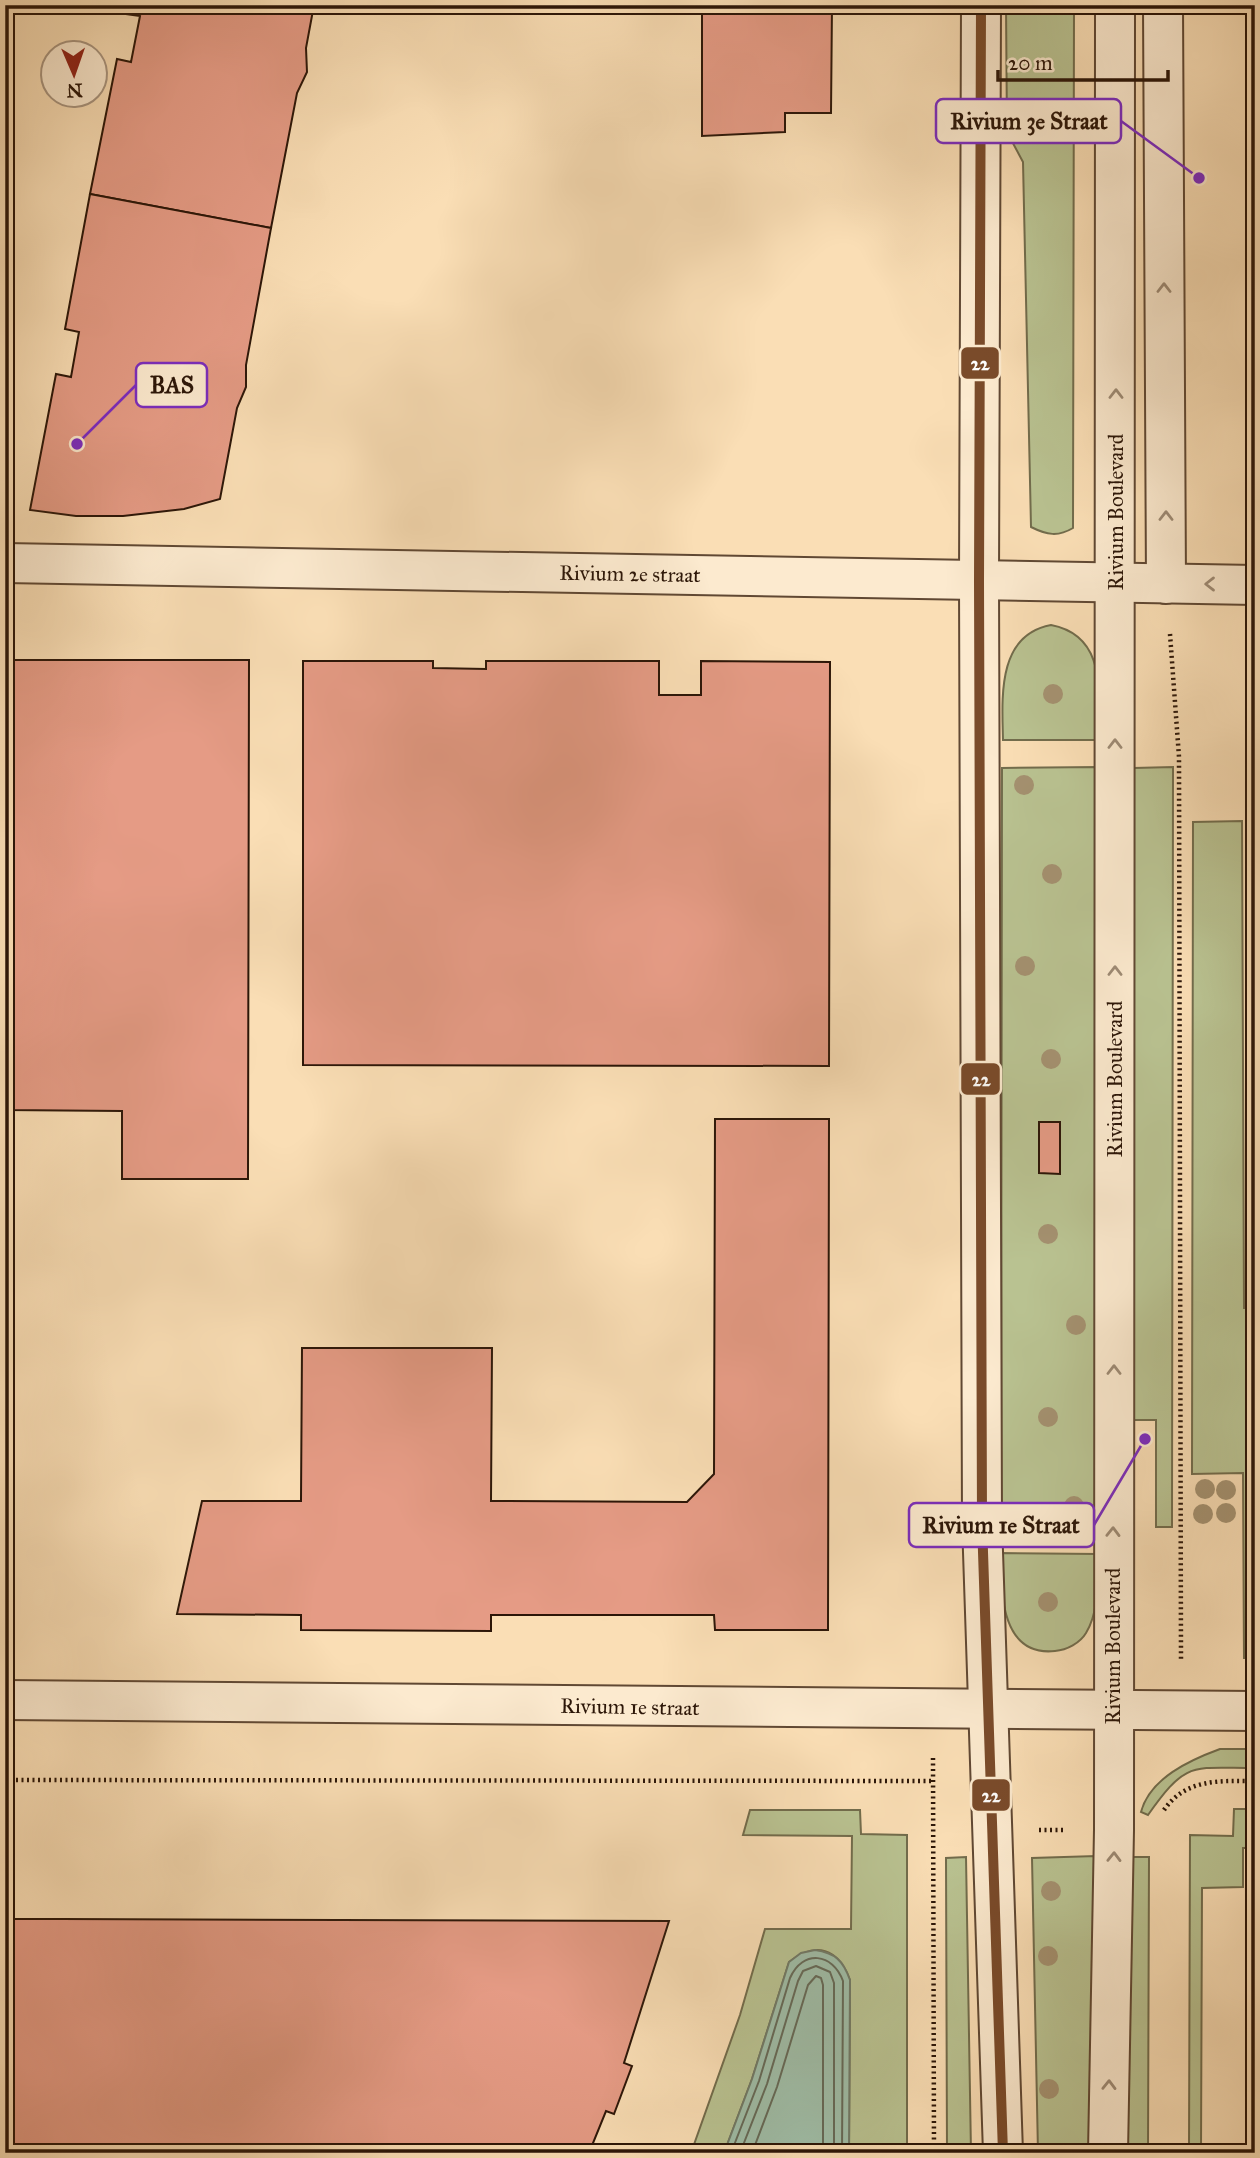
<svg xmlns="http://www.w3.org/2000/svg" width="1260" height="2158" font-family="'IM FELL Great Primer',serif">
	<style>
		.green { fill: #b9c291; stroke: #726c4c; stroke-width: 2; fill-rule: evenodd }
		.water { fill: #9fbda7; stroke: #717a67; stroke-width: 2 }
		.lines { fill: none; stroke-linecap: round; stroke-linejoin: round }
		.shore { stroke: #666a58; stroke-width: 2 }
		.building { fill: #e59b85; stroke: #2c1608; stroke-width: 2 }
		.minor-casing { stroke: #604833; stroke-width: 42 }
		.path { stroke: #2c1608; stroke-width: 4.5; stroke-dasharray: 2 3.5; stroke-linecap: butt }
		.minor { stroke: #fceacf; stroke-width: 38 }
		.bus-1-casing { stroke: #fceacf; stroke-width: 16 }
		.bus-1 { stroke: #7a4b2a; stroke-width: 10 }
		.tree { fill: #a49170 }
		.oneway { stroke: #9e8b75 }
		.labels { text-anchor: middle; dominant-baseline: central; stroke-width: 5; stroke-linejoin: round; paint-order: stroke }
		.street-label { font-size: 21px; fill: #2c1608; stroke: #fceacf }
		.leader { fill: none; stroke: #7b2cbf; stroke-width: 2.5 }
		.callout-dot { fill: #7b2cbf; stroke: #fceacf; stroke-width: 2.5 }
		.callout { fill: #fceacf; stroke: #7b2cbf; stroke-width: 2.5 }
		.callout-label { font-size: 23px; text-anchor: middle; font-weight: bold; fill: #2c1608 }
		.line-badge { stroke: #fceacf; stroke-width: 2.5 }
		.badge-label { font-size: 19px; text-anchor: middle; font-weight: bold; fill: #fff }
	</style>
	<rect width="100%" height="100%" fill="#fadeb5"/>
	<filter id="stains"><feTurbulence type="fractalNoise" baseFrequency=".00286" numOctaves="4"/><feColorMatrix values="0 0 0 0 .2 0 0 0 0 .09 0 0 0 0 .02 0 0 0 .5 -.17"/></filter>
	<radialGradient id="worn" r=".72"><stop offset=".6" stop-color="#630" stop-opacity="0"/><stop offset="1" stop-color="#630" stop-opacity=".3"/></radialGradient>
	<g class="green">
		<path d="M 1006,5 L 1074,5 L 1073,528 C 1058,537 1047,535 1031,527 L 1023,162 L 1007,132 Z"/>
		<path d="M 1051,625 C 1108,636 1098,694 1100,740 L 1003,740 C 1002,697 997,635 1051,625 Z"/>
		<path d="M 1099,767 L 1098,1527 L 1001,1527 L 1002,768 ZM 1040,1122 L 1060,1122 L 1060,1173 Z"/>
		<path d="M 1173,767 L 1172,1527 L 1156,1527 L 1156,1420 L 1133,1420 L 1134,768 Z"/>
		<path d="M 1242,821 L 1244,1308 L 1255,1308 L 1255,1658 L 1244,1658 L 1243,1473 L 1192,1474 L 1193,822 Z"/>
		<path d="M 1000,1553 L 1098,1554 C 1097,1579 1100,1610 1086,1633 C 1080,1643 1067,1650 1055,1651 C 1000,1657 1001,1590 1000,1553 Z"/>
		<path d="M 1220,1749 L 1255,1749 L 1255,1768 C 1191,1768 1187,1760 1148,1815 L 1141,1812 C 1150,1778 1190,1760 1220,1749 Z"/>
		<path d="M 1234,1809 L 1255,1809 L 1255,1848 L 1243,1848 L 1243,1887 L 1202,1888 L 1201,2153 L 1189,2153 L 1190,1835 L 1233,1836 Z"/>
		<path d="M 750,1810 L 860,1810 L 861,1834 L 907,1835 L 907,2153 L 849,2153 L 850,1980 C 838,1948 816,1941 789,1962 L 752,2079 L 724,2153 L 691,2153 L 740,2015 L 765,1929 L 851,1929 L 852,1836 L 743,1835 Z"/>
		<path d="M 1096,1856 L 1090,2153 L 1038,2153 L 1032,1858 Z"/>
		<path d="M 966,1857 L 971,2153 L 947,2153 L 946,1858 Z"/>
		<path d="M 1132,1857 L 1149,1857 L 1148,2153 L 1125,2153 Z"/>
	</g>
	<path class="water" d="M 815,1950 C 835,1953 843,1960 850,1980 L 849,2153 L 724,2153 L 752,2079 L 789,1962 L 801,1953 Z"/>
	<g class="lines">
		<g class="shore">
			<path d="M 731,2153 L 759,2081 L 790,1978 C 803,1949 833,1953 843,1981 L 842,2153"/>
			<path d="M 740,2153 L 767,2084 L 798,1981 L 803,1971 L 816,1966 L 830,1972 L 834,1983 L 834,2153"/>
			<path d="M 752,2153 L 777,2087 L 808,1985 L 816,1976 L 821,1978 L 823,1985 L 823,2153"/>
		</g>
	</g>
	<g class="building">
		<path d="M 127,5 L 314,5 L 306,48 L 307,72 L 297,93 L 271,228 L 90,194 L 117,59 L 131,62 L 140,16 L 125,14 Z"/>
		<path d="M 702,5 L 832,5 L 831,113 L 785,113 L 785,132 L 702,136 Z"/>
		<path d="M 90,194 L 271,228 L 246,365 L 246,387 L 237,408 L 220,499 L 184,509 L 123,516 L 76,516 L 30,510 L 56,374 L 71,377 L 79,332 L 65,329 Z"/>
		<path d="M 5,660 L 249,660 L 248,1179 L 122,1179 L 122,1111 L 5,1110 Z"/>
		<path d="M 303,661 L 433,661 L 433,668 L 486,669 L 486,661 L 659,661 L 659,695 L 701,695 L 701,661 L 830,662 L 829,1066 L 303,1065 Z"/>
		<path d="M 715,1119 L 829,1119 L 828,1630 L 715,1630 L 714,1615 L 491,1615 L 491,1631 L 301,1630 L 301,1615 L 177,1614 L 202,1501 L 301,1501 L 302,1348 L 492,1348 L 491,1501 L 687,1502 L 714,1474 Z"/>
		<path d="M 1039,1122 L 1060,1122 L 1060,1174 L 1039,1173 Z"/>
		<path d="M 5,1919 L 61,1919 L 669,1921 L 624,2063 L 632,2066 L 614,2114 L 606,2111 L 589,2153 L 5,2153 Z"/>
	</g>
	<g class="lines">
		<g class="minor-casing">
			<g id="minor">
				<path d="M 981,5 L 979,581 L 982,1522 L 1003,2153"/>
				<path d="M 1163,5 L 1166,584"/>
				<path d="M 5,563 L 1255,585"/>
				<path d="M 5,1700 L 1255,1711"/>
				<path d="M 1108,2153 L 1114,1830 L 1115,5"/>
			</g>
		</g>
		<g class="path">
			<path d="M 1170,634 L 1179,757 L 1181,1661"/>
			<path d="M 933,1758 L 934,2153"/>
			<path d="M 5,1780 L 933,1781"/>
			<path d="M 1164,1810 C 1186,1778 1220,1781 1255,1781"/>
			<path d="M 1039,1830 L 1066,1830"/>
		</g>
		<use href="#minor" class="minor"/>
		<g class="bus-1-casing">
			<path id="bus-1" d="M 981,5 L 979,581 L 982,1522 L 1003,2153"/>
		</g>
		<use href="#bus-1" class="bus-1"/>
	</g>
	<g class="tree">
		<circle cx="1053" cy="694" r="10"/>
		<circle cx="1024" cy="785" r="10"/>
		<circle cx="1052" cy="874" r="10"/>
		<circle cx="1025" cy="966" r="10"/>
		<circle cx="1051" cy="1059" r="10"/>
		<circle cx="1048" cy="1234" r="10"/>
		<circle cx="1076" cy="1325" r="10"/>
		<circle cx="1048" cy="1417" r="10"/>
		<circle cx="1205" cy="1489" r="10"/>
		<circle cx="1226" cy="1490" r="10"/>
		<circle cx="1074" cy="1506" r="10"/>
		<circle cx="1226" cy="1513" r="10"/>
		<circle cx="1203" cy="1514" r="10"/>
		<circle cx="1048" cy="1602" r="10"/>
		<circle cx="1051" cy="1891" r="10"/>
		<circle cx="1048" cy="1956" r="10"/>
		<circle cx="1049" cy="2089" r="10"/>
	</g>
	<defs><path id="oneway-chevron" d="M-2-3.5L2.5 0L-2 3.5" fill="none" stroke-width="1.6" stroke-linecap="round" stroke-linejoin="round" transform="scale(1.75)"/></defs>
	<g class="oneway">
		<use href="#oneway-chevron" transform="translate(1164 288) rotate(-90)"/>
		<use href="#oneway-chevron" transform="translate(1116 394) rotate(-90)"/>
		<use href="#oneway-chevron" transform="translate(1166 516) rotate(-90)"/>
		<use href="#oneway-chevron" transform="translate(1210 584) rotate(-180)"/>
		<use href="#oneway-chevron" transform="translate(1115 744) rotate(-90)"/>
		<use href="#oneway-chevron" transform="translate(1115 971) rotate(-90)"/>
		<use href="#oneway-chevron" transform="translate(1114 1370) rotate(-90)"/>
		<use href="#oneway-chevron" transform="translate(1113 1532) rotate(-89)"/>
		<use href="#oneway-chevron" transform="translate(1114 1857) rotate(-89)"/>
		<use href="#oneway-chevron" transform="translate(1109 2085) rotate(-89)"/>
	</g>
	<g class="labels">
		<g class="street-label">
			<text transform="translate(1116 512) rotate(-90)">Rivium Boulevard</text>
			<text transform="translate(630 574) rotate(1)">Rivium 2e straat</text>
			<text transform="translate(1115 1079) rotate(-90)">Rivium Boulevard</text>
			<text transform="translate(1113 1646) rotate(-90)">Rivium Boulevard</text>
			<text transform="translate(630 1707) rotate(1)">Rivium 1e straat</text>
		</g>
	</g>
	<path class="leader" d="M1199 178L1121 121M77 444L136 385M1145 1439L1094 1525"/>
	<g class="callout-dot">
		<circle cx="1199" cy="178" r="7"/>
		<circle cx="77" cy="444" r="7"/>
		<circle cx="1145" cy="1439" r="7"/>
	</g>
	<g class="callout">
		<rect x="936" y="99" width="185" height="44" rx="7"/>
		<rect x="136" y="363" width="71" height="44" rx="7"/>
		<rect x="909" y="1503" width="185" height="44" rx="7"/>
	</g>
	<g class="callout-label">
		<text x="1029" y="129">Rivium 3e Straat</text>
		<text x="172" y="393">BAS</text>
		<text x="1001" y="1533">Rivium 1e Straat</text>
	</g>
	<g class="line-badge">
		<rect x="960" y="346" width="40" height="34" rx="7" fill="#7a4b2a"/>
		<rect x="960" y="1062" width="41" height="34" rx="7" fill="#7a4b2a"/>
		<rect x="971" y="1778" width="40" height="34" rx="7" fill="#7a4b2a"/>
	</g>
	<g class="badge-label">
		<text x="980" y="370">22</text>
		<text x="981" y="1086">22</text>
		<text x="991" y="1802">22</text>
	</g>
	<rect width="1260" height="2158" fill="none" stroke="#fadeb5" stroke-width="28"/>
	<rect x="7" y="7" width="1246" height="2144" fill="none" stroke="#2c1608" stroke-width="3.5"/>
	<rect x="14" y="14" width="1232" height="2130" fill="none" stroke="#2c1608" stroke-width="2"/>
	<g transform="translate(74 74) rotate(178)"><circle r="33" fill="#fceacf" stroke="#a9957f" stroke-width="2"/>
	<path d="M0-5L12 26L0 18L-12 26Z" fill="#8f2418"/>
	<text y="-10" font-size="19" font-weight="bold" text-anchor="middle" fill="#2c1608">N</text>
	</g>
	<path d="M998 70v10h170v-10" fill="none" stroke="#2c1608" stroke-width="3.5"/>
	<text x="1008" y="70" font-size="21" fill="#2c1608" stroke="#fceacf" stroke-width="5" paint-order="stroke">20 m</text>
	<rect width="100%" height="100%" filter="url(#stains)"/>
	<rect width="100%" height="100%" fill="url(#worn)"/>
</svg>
